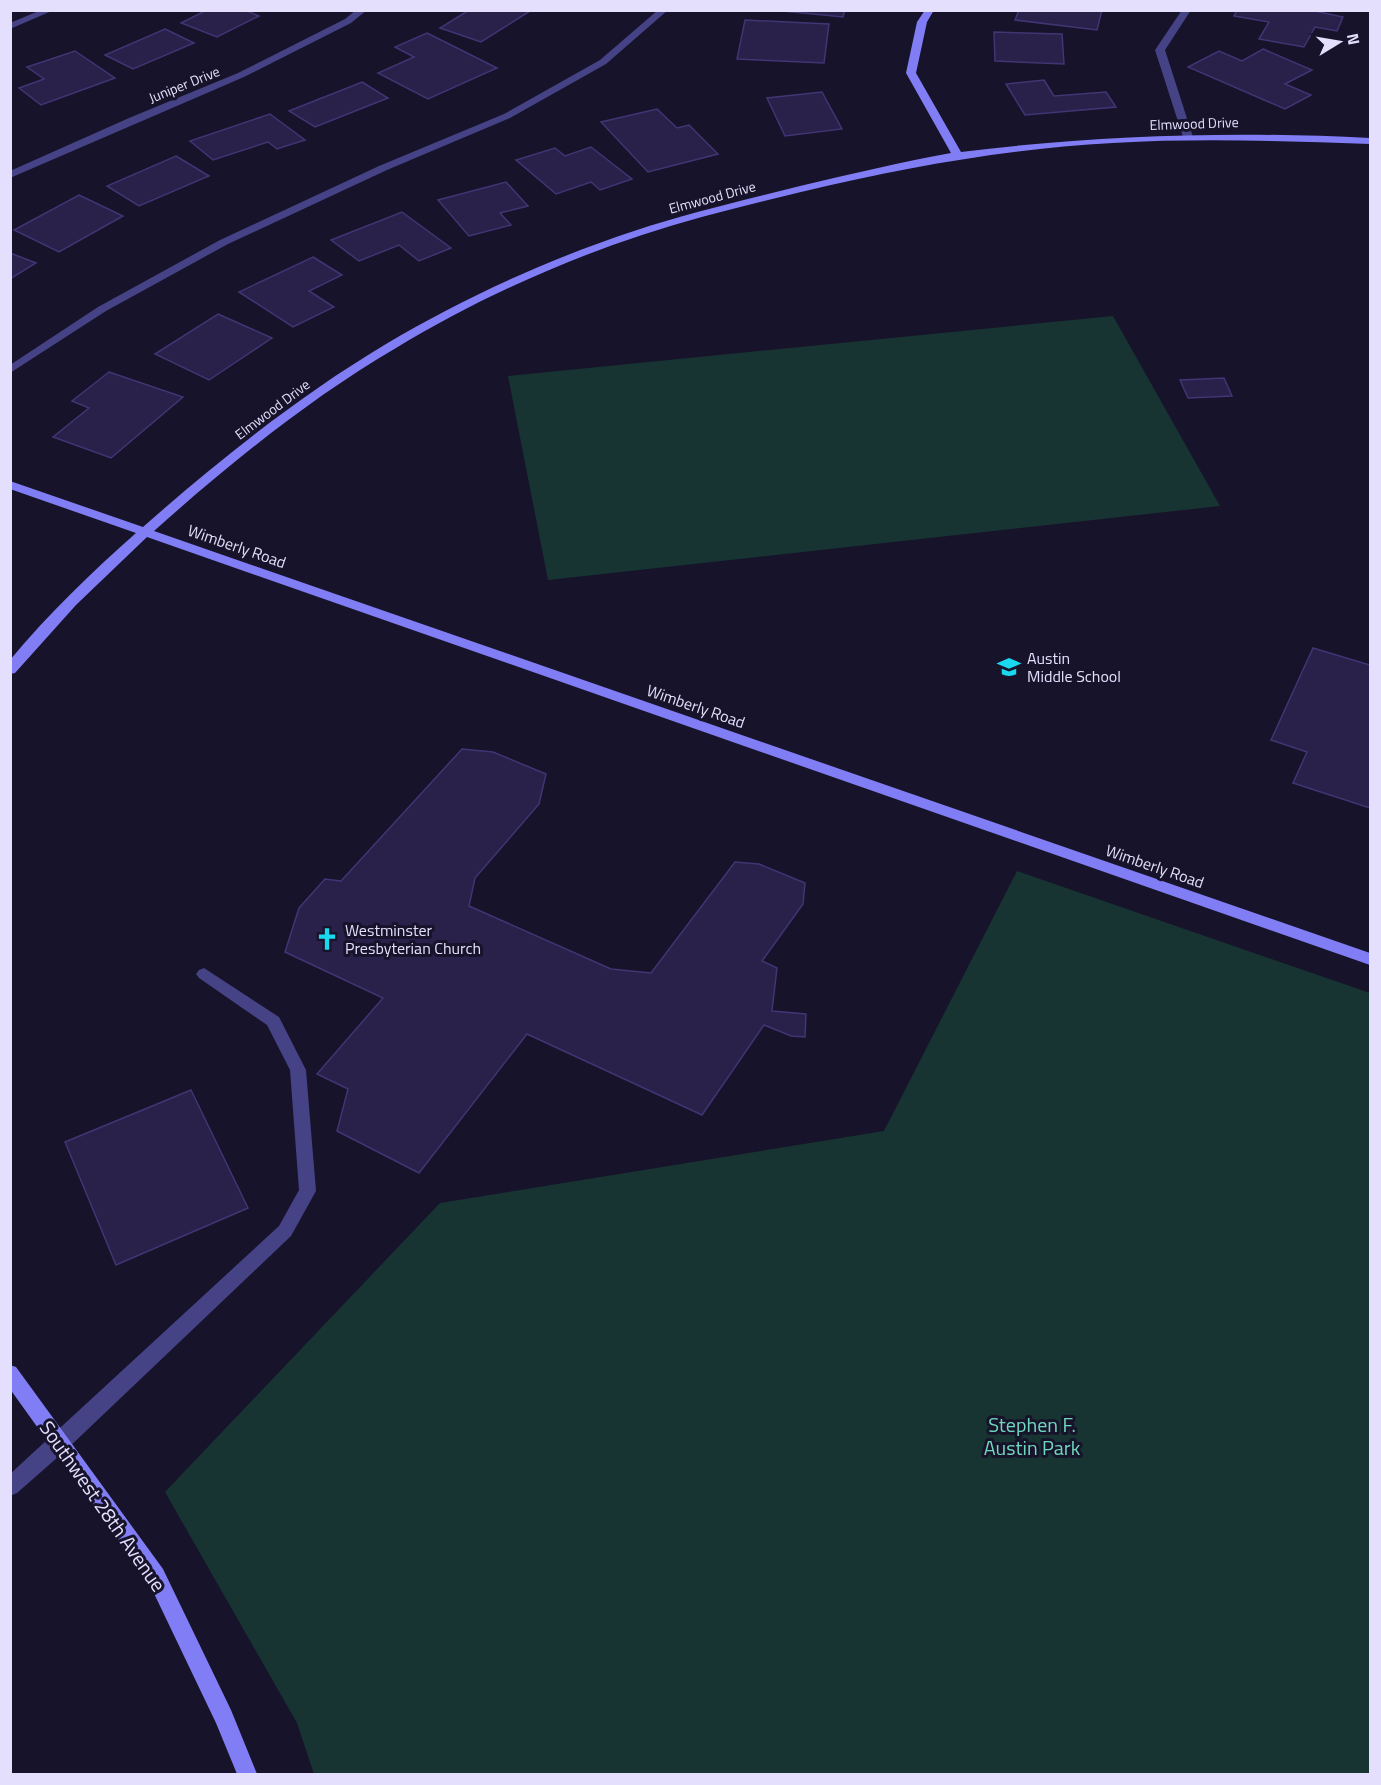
<svg xmlns="http://www.w3.org/2000/svg" width="1381" height="1785" font-family="'Titillium Web',sans-serif">
	<style>
		.green { fill: #173433 }
		.building { fill: #29214a; stroke: #413574; stroke-width: 1.5 }
		.lines { fill: none; stroke-linecap: round; stroke-linejoin: round }
		.lane { fill: #454286; fill-rule: evenodd }
		.street { fill: #454286; fill-rule: evenodd }
		.secondary { fill: #817ef5; fill-rule: evenodd }
		.labels { text-anchor: middle; dominant-baseline: central; stroke-width: 6; stroke-linejoin: round; paint-order: stroke }
		.far-street-label { font-size: 14px; fill: #e3dffd; stroke: #17132a }
		.street-label { font-size: 16px; fill: #e3dffd; stroke: #17132a }
		.poi-label { font-size: 16px; fill: #e3dffd; stroke: #17132a; text-anchor: start }
		.near-park-label { font-size: 20px; fill: #6fd9be; stroke: #17132a }
		.near-street-label { font-size: 20px; fill: #e3dffd; stroke: #17132a }
	</style>
	<rect width="100%" height="100%" fill="#17132a"/>
	<g class="green">
		<path d="M 1113,316 L 1220,506 L 548,580 L 508,376 Z"/>
		<path d="M 1017,871 L 1370,993 L 1370,1774 L 314,1774 L 297,1723 L 165,1492 L 440,1203 L 884,1131 Z"/>
	</g>
	<g class="building">
		<path d="M 207,10 L 245,10 L 259,16 L 217,37 L 181,23 Z"/>
		<path d="M 469,10 L 528,10 L 530,11 L 481,42 L 440,28 Z"/>
		<path d="M 772,10 L 845,10 L 843,17 Z"/>
		<path d="M 1019,10 L 1102,10 L 1097,30 L 1015,20 Z"/>
		<path d="M 1237,10 L 1310,10 L 1343,17 L 1337,31 L 1315,27 L 1304,47 L 1259,39 L 1269,22 L 1234,16 Z"/>
		<path d="M 745,20 L 829,24 L 824,63 L 737,59 Z"/>
		<path d="M 165,29 L 194,43 L 133,69 L 105,55 Z"/>
		<path d="M 994,32 L 1062,34 L 1064,64 L 995,61 Z"/>
		<path d="M 427,33 L 497,68 L 428,99 L 378,73 L 414,57 L 395,47 Z"/>
		<path d="M 1263,49 L 1312,70 L 1285,84 L 1311,95 L 1285,109 L 1188,67 L 1219,51 L 1242,61 Z"/>
		<path d="M 75,51 L 115,78 L 41,105 L 19,88 L 44,79 L 27,67 Z"/>
		<path d="M 1044,80 L 1054,96 L 1106,92 L 1116,107 L 1025,115 L 1006,84 Z"/>
		<path d="M 362,82 L 388,98 L 315,127 L 289,111 Z"/>
		<path d="M 822,92 L 842,129 L 785,136 L 767,98 Z"/>
		<path d="M 657,109 L 677,128 L 689,125 L 718,154 L 648,172 L 601,122 Z"/>
		<path d="M 270,114 L 305,140 L 277,149 L 268,142 L 213,160 L 190,141 Z"/>
		<path d="M 591,147 L 632,179 L 600,190 L 591,182 L 556,194 L 516,160 L 555,148 L 565,156 Z"/>
		<path d="M 176,156 L 209,176 L 139,206 L 107,186 Z"/>
		<path d="M 506,182 L 528,206 L 500,213 L 511,225 L 469,236 L 438,200 Z"/>
		<path d="M 79,195 L 123,216 L 59,252 L 14,230 Z"/>
		<path d="M 402,212 L 451,248 L 419,261 L 399,245 L 359,261 L 331,240 Z"/>
		<path d="M 10,253 L 36,263 L 10,279 Z"/>
		<path d="M 313,257 L 342,275 L 309,291 L 334,307 L 293,327 L 239,292 Z"/>
		<path d="M 218,314 L 272,338 L 209,380 L 155,354 Z"/>
		<path d="M 109,372 L 183,397 L 111,458 L 53,437 L 89,408 L 72,401 Z"/>
		<path d="M 1224,378 L 1232,396 L 1188,398 L 1180,380 Z"/>
		<path d="M 1313,648 L 1370,665 L 1370,808 L 1293,783 L 1307,752 L 1271,740 Z"/>
		<path d="M 462,749 L 493,752 L 546,774 L 539,804 L 475,878 L 469,906 L 611,969 L 651,973 L 735,862 L 759,864 L 805,883 L 803,904 L 762,961 L 777,968 L 772,1011 L 806,1014 L 805,1037 L 791,1036 L 764,1025 L 702,1115 L 527,1034 L 419,1173 L 337,1131 L 348,1089 L 317,1074 L 383,998 L 285,952 L 299,908 L 325,879 L 341,881 Z"/>
		<path d="M 191,1090 L 248,1208 L 116,1265 L 65,1142 Z"/>
	</g>
	<g class="lines">
		<g class="lane">
			<path d="M 41,10 L 54,10 L 10,29 L 10,23 Z"/>
			<path d="M 658,10 L 668,10 L 606,64 L 510,118 L 387,170 L 228,244 L 106,311 L 10,373 L 10,365 L 98,307 L 220,240 L 379,166 L 504,114 L 600,60 Z"/>
			<path d="M 1182,10 L 1191,10 L 1165,50 L 1193,137 L 1188,140 L 1183,137 L 1155,50 Z"/>
			<path d="M 204,968 L 279,1017 L 306,1070 L 316,1191 L 291,1236 L 66,1450 L 17,1493 L 10,1496 L 10,1474 L 279,1226 L 299,1190 L 290,1070 L 267,1025 L 199,978 L 196,974 L 199,970 Z"/>
		</g>
		<path class="street" d="M 356,10 L 367,10 L 351,23 L 244,77 L 10,178 L 10,171 L 129,118 L 238,73 L 345,19 Z"/>
		<g class="secondary">
			<path d="M 925,10 L 934,10 L 927,22 L 916,73 L 961,152 C 1097,135 1233,131 1370,138 L 1370,144 C 1285,141 1199,138 1113,143 C 1005,149 907,167 801,192 C 748,205 694,218 642,235 C 557,263 472,302 396,348 C 309,399 229,464 154,531 L 1370,953 L 1370,965 L 147,537 L 76,605 L 15,673 L 10,674 L 10,660 C 48,614 92,572 136,533 L 10,489 L 10,481 L 143,527 C 219,460 299,396 386,344 C 463,298 549,259 634,231 C 688,213 745,200 800,186 C 851,174 901,162 951,153 L 906,73 L 917,22 Z"/>
			<path d="M 10,1365 L 16,1367 L 163,1569 L 231,1710 L 257,1774 L 237,1774 L 216,1723 L 149,1583 L 10,1389 Z"/>
		</g>
	</g>
	<defs>
		<g id="school-bare" transform="scale(1.8)"><path d="M0-5L7-2L0 1L-7-2ZM-4 1L0 2.5L4 1V4Q0 6-4 4Z" fill="#1ad9ee" stroke="#17132a" stroke-width="2.5" paint-order="stroke"/></g>
		<g id="church-bare" transform="scale(1.8)"><path d="M-1.2-6h2.4v3.5h3.3v2.4h-3.3V6h-2.4V-.1h-3.3v-2.4h3.3Z" fill="#1ad9ee" stroke="#17132a" stroke-width="2.5" paint-order="stroke"/></g>
	</defs>
	<g fill-rule="evenodd">
		<use href="#school-bare" x="1009" y="667"/>
		<use href="#church-bare" x="327" y="939"/>
	</g>
	<g class="labels">
		<g class="far-street-label">
			<text transform="translate(184 84) rotate(-22)">Juniper Drive</text>
			<text transform="translate(1194 123) rotate(-2)">Elmwood Drive</text>
			<text transform="translate(712 197) rotate(-15)">Elmwood Drive</text>
			<text transform="translate(272 409) rotate(-37)">Elmwood Drive</text>
		</g>
		<g class="street-label">
			<text transform="translate(237 546) rotate(19)">Wimberly Road</text>
			<text transform="translate(696 706) rotate(19)">Wimberly Road</text>
			<text transform="translate(1155 866) rotate(19)">Wimberly Road</text>
		</g>
		<g class="poi-label">
			<text x="1027" y="658">Austin<tspan x="1027" dy="18">Middle School</tspan></text>
			<text x="345" y="930">Westminster<tspan x="345" dy="18">Presbyterian Church</tspan></text>
		</g>
		<g class="near-park-label">
			<text x="1032" y="1424">Stephen F.<tspan x="1032" dy="23">Austin Park</tspan></text>
		</g>
		<g class="near-street-label">
			<text transform="translate(103 1506) rotate(55)">Southwest 28th Avenue</text>
		</g>
	</g>
	<rect width="1381" height="1785" fill="none" stroke="#e3dffd" stroke-width="24"/>
	<g transform="translate(1339 42) rotate(79)" stroke="#17132a" stroke-width="4.5" paint-order="stroke">
	<path d="M0-4.5L10 22L0 15L-10 22Z" fill="#e3dffd"/>
	<text y="-9" font-size="16" font-weight="bold" text-anchor="middle" fill="#e3dffd">N</text>
	</g>
</svg>
